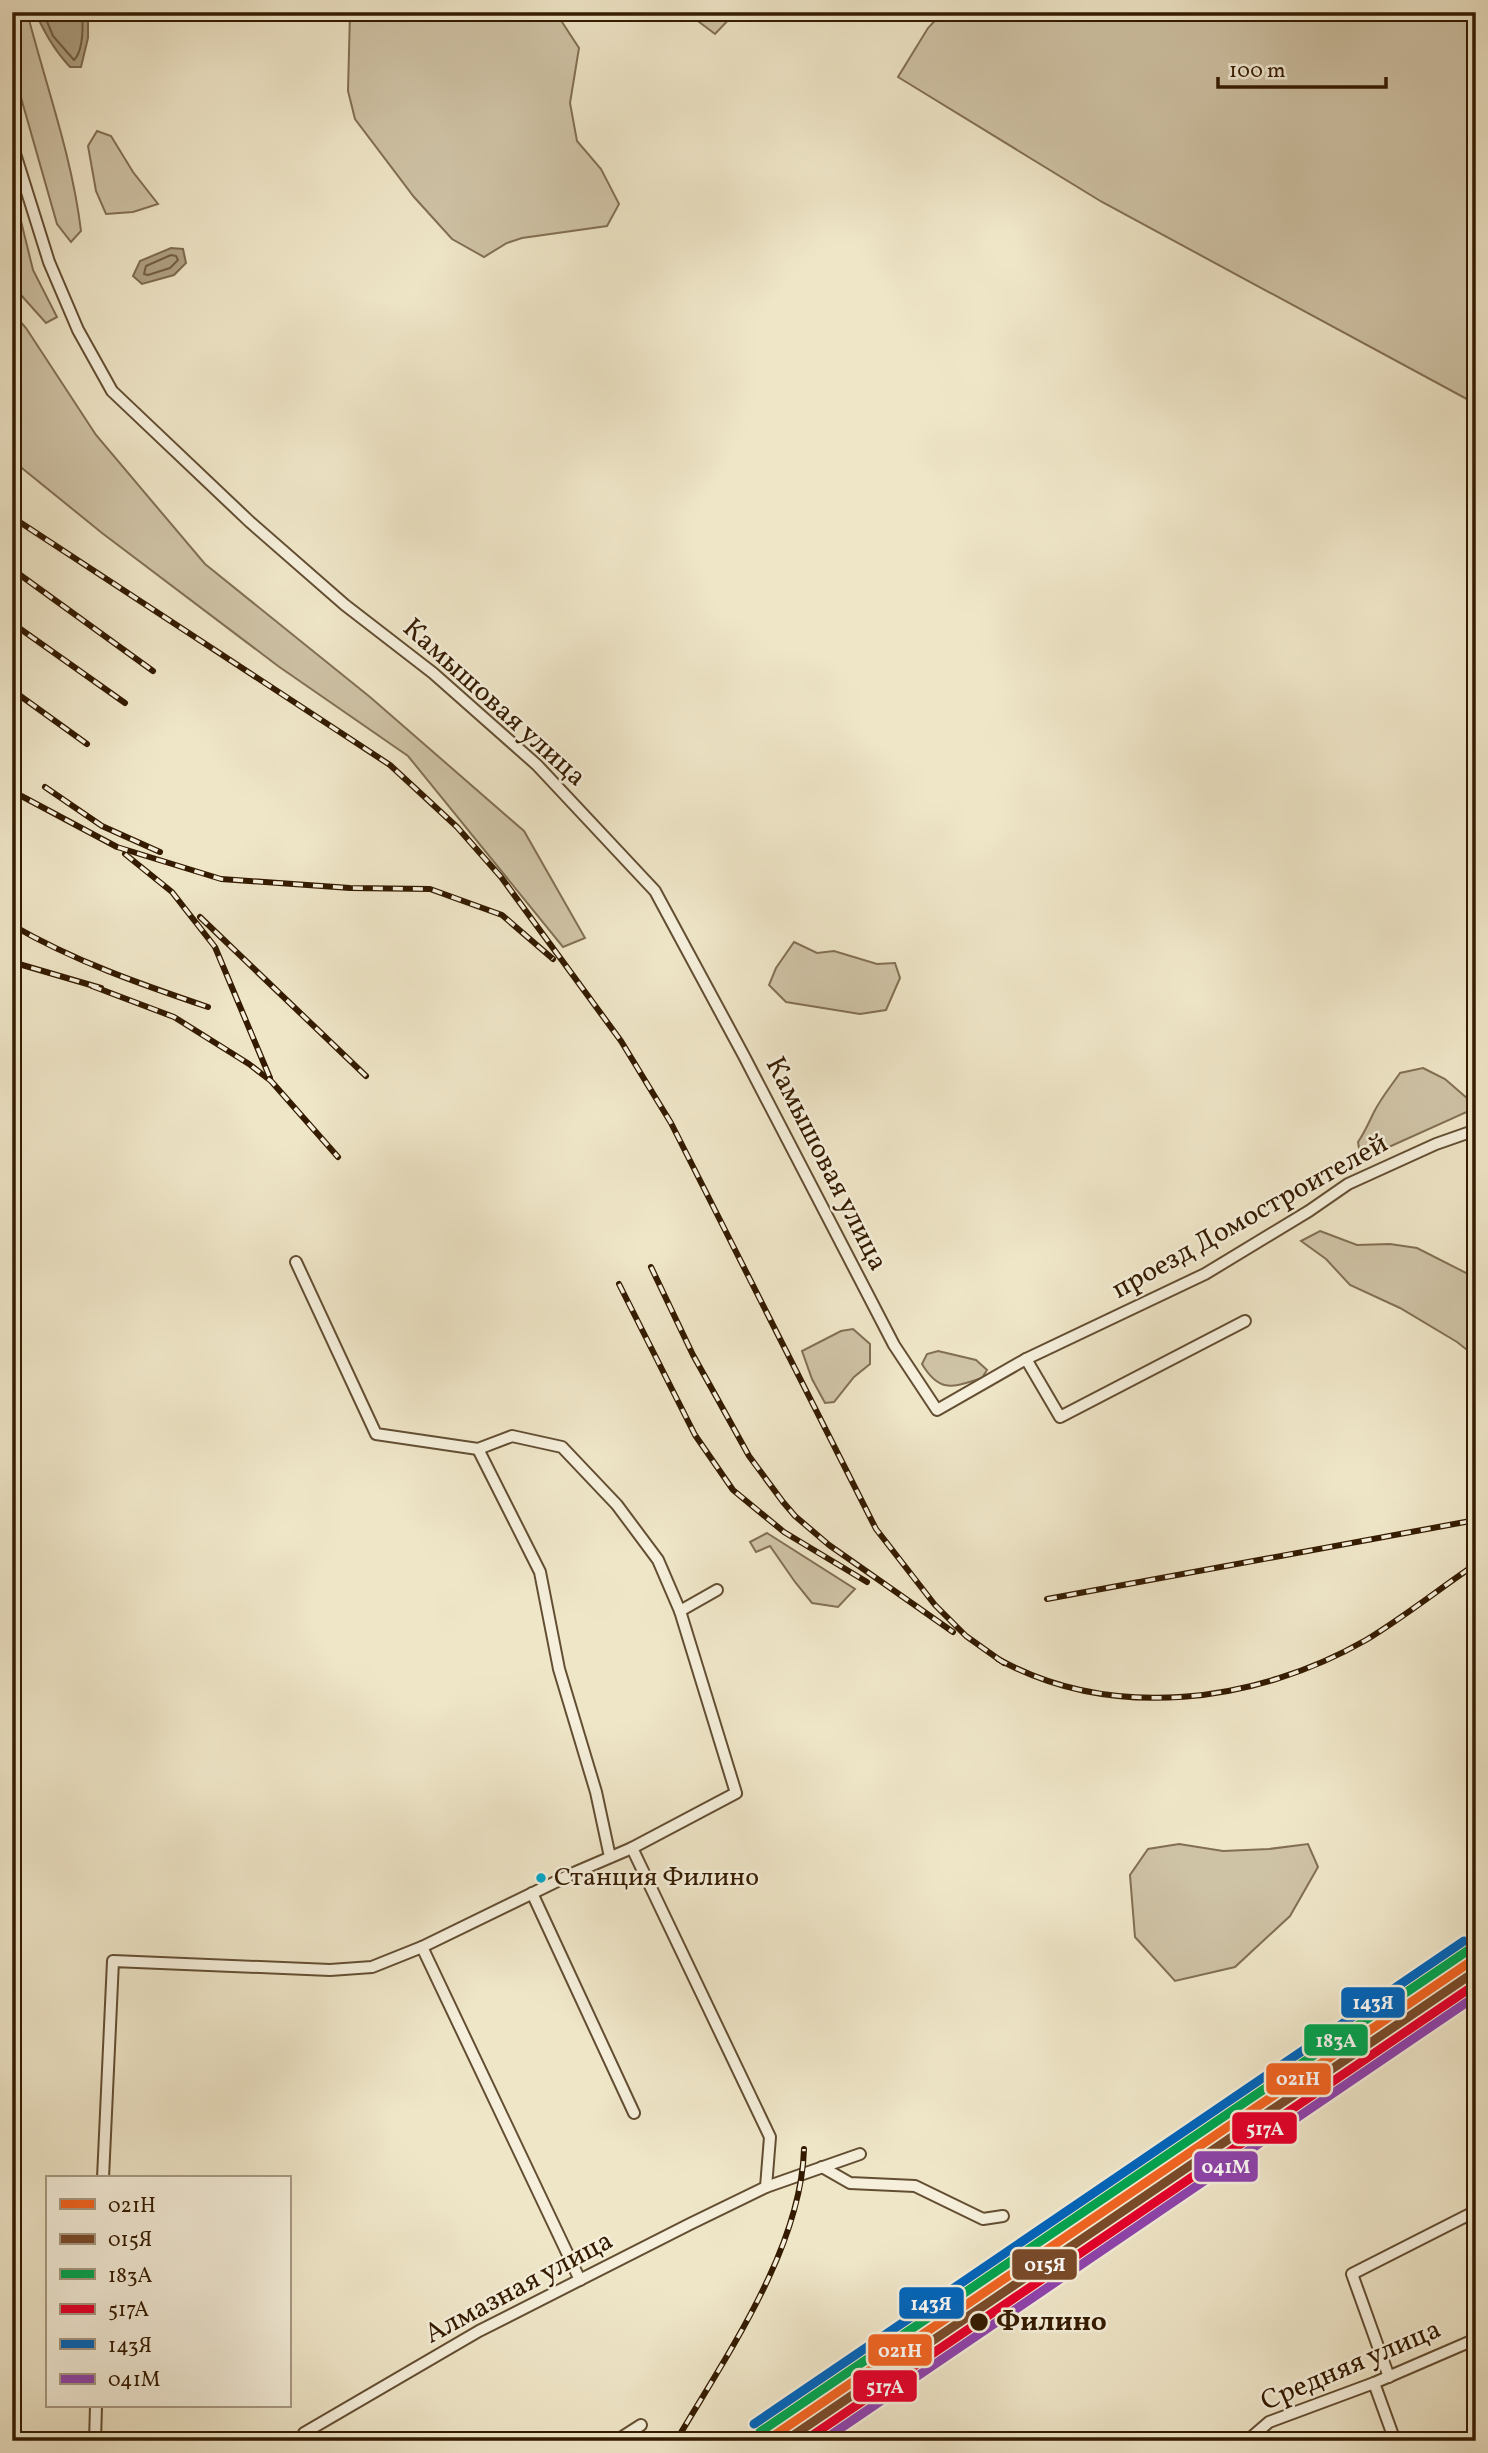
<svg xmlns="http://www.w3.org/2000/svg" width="1488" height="2453" font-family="Vollkorn,serif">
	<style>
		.green { fill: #cfc3a6; stroke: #826f53; stroke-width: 2 }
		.water { fill: #afa184; stroke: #7e6b4f; stroke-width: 2 }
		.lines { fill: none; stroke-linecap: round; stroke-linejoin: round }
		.shore { stroke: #725e42; stroke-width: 2 }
		.minor-casing { stroke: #634e32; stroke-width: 14 }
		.minor { stroke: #f5efdb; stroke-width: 10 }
		.rail-casing { stroke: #341b00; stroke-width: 6 }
		.rail { stroke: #f5efdb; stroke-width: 3.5; stroke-dasharray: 10; stroke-linecap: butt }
		.rail-1-casing { stroke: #f5efdb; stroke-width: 14 }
		.rail-2-casing { stroke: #f5efdb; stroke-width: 14 }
		.rail-3-casing { stroke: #f5efdb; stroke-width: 14 }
		.rail-4-casing { stroke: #f5efdb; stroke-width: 14 }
		.rail-5-casing { stroke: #f5efdb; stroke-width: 14 }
		.rail-6-casing { stroke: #f5efdb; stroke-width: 14 }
		.rail-1 { stroke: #f26522; stroke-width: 9 }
		.rail-2 { stroke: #7a4b2a; stroke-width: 9 }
		.rail-3 { stroke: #00a651; stroke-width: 9 }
		.rail-4 { stroke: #e4002b; stroke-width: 9 }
		.rail-5 { stroke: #0065bd; stroke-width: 9 }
		.rail-6 { stroke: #8e44ad; stroke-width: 9 }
		.bus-dot { fill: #00a9ce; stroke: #f5efdb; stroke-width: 2.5 }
		.stop-dot { fill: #341b00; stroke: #f5efdb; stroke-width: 2.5 }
		.labels { text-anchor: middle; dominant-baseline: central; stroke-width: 5; stroke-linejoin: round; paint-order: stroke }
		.bus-label { font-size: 26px; fill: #341b00; stroke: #f5efdb; text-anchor: start }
		.street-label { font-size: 28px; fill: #341b00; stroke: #f5efdb }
		.stop-label { font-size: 28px; font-weight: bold; fill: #341b00; stroke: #f5efdb; text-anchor: start }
		.line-badge { stroke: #f5efdb; stroke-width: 2.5 }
		.badge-label { font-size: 19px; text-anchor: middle; font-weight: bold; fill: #fff }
	</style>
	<rect width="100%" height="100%" fill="#efe6c8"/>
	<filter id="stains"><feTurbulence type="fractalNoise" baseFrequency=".00286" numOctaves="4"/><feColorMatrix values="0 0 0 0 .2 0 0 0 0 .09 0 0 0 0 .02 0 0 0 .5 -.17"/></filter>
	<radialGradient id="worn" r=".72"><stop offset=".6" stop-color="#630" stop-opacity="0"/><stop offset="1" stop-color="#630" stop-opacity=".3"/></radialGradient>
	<g class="green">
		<path d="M 12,12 L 27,12 C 46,86 72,156 81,231 L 71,242 L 57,224 L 12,66 Z"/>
		<path d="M 350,12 L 549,12 L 560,19 L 579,48 L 570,103 L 577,141 L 601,169 L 619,204 L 607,226 L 522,238 L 507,243 L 484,257 L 452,239 L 414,197 L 355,119 L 348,91 Z"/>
		<path d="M 686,12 L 736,12 L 715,34 Z"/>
		<path d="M 943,12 L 1476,12 L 1476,404 L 1102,202 L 898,77 L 928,28 Z"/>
		<path d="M 97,131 L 111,136 L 133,172 L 158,204 L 133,212 L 106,214 L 96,191 L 88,146 Z"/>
		<path d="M 18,209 L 33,270 L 57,317 L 46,323 L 12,285 L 12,212 Z"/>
		<path d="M 12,312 L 26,328 L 96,435 L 205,564 L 370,697 L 524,831 L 585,938 L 563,947 L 408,756 L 278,666 L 102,533 L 12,460 Z"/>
		<path d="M 794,942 L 817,953 L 834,951 L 877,964 L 895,963 L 900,978 L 886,1010 L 860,1014 L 786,1002 L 769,985 L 776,968 Z"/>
		<path d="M 1423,1068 L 1445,1079 L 1468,1099 L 1469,1111 L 1380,1151 L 1360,1155 L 1358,1142 C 1365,1132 1369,1122 1374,1112 C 1381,1098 1391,1086 1400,1073 Z"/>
		<path d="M 1320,1231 L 1357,1245 L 1390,1244 L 1417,1248 L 1476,1278 L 1476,1357 L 1457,1342 L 1400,1308 L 1350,1285 L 1326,1259 L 1301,1241 Z"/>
		<path d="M 853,1329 L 870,1344 L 870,1364 L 854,1377 L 834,1402 L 825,1403 L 812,1379 L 802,1351 L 841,1331 Z"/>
		<path d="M 938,1351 L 976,1360 L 987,1370 L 982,1378 C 953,1387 940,1394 922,1364 L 927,1354 Z"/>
		<path d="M 767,1533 L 855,1589 L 838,1607 L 812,1603 L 795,1582 L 770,1546 L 756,1552 L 750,1542 Z"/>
		<path d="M 1179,1844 L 1223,1851 L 1269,1849 L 1308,1844 L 1318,1867 L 1290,1916 L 1235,1967 L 1175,1981 L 1135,1937 L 1130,1875 L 1148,1849 Z"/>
	</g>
	<g class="water">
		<path d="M 35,12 L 88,12 L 88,38 L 81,67 L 70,67 C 54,50 45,33 35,12 Z"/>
		<path d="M 171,248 L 183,249 L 186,263 L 174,275 L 142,284 L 133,276 L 140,261 Z"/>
	</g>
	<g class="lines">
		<g class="shore">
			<path d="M 43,12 L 53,36 L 74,60 C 84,50 83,26 82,12"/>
			<path d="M 171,255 L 176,256 L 178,260 L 170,268 L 148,275 L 144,274 L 146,266 Z"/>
		</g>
		<g class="minor-casing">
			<g id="minor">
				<path d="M 12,144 L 49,262 L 78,330 L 112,391 L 250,522 L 345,605 L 433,673 L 537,765 L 655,891 L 744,1056 L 894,1345 L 937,1410 L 1026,1359 L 1205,1274 L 1309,1211 L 1348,1184 L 1436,1144 L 1476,1130"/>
				<path d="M 296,1262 L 376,1434 L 478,1449"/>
				<path d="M 1026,1359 L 1060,1417 L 1245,1321"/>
				<path d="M 680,1611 L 717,1590"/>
				<path d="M 610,1857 L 596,1792 L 559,1669 L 540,1572 L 478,1449 L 512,1436 L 562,1447 L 617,1505 L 658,1560 L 680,1611 L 736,1793 L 632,1848"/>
				<path d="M 532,1893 L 634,2113"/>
				<path d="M 422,1947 L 580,2280"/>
				<path d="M 822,2167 L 850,2183 L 915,2186 L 983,2219 L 1003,2216"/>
				<path d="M 103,2178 L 113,1961 L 330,1970 L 372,1967 L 422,1947 L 576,1872 L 632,1848 L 770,2137 L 766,2187"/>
				<path d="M 1389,2377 L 1352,2274 L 1476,2211"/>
				<path d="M 1374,2383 L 1395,2441"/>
				<path d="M 95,2441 L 96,2406"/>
				<path d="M 302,2441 L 304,2433 L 479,2331 L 690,2224 L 766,2187 L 860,2154"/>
				<path d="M 616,2441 L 641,2425"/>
				<path d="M 1247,2441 L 1269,2422 L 1374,2383 L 1476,2339"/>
			</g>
		</g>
		<use href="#minor" class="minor"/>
		<g class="rail-casing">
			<g id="rail">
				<path d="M 12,517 L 390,765 L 457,827 L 501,877 L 621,1041 L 671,1123 L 876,1529 L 935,1605 L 966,1636 L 1004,1663"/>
				<path d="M 12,569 L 153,671"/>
				<path d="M 12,623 L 125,703"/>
				<path d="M 12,690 L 87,744"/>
				<path d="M 45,787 L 102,826 L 160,852"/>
				<path d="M 12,791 L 117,847 L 221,879 L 350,888 L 430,889 L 502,915 L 553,959"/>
				<path d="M 125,854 L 172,892 L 215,947 L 270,1078"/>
				<path d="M 200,917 L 366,1076"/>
				<path d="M 12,925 C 74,961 140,984 208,1007"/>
				<path d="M 12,962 L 101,988"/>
				<path d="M 92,986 L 174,1017 L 249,1064 L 271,1081 L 338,1157"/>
				<path d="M 651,1267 L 693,1355 L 717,1398 L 749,1456 L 783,1502 L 795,1516 L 829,1545 L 953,1632"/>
				<path d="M 619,1284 L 695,1435 L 733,1490 L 784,1532 L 867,1582"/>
				<path d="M 1047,1599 L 1476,1520"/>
				<path d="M 998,1659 C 1112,1722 1256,1703 1366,1640 C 1404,1617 1439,1589 1476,1564"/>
				<path d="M 676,2441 C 726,2356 801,2249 804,2149"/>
			</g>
		</g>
		<use href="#rail" class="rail"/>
		<g class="rail-1-casing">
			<path id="rail-1" d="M 766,2441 L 1476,1958"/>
		</g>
		<g class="rail-2-casing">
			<path id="rail-2" d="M 785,2441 L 1476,1971"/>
		</g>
		<g class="rail-3-casing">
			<path id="rail-3" d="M 760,2432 L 1470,1949"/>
		</g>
		<g class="rail-4-casing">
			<path id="rail-4" d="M 804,2441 L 1476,1984"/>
		</g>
		<g class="rail-5-casing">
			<path id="rail-5" d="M 754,2424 L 1464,1941"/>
		</g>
		<g class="rail-6-casing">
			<path id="rail-6" d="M 822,2441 L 1476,1996"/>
		</g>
		<use href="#rail-1" class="rail-1"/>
		<use href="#rail-2" class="rail-2"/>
		<use href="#rail-3" class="rail-3"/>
		<use href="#rail-4" class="rail-4"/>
		<use href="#rail-5" class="rail-5"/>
		<use href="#rail-6" class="rail-6"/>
	</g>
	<circle class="bus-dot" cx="541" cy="1878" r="6"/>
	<circle class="stop-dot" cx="979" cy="2322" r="10"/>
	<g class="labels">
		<g class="bus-label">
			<text x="554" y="1878">Станция Филино</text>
		</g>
		<g class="street-label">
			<text transform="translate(494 703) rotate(42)">Камышовая улица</text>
			<text transform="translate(826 1164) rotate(63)">Камышовая улица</text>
			<text transform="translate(1250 1217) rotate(-29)">проезд Домостроителей</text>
			<text transform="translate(519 2288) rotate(-28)">Алмазная улица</text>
			<text transform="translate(1351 2366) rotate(-23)">Средняя улица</text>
		</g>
		<g class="stop-label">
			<text x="996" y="2322">Филино</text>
		</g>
	</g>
	<g class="line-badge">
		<rect x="1340" y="1986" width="66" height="33" rx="7" fill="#0065bd"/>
		<rect x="1303" y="2023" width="66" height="34" rx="7" fill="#00a651"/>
		<rect x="1265" y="2062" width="67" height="34" rx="7" fill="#f26522"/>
		<rect x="1231" y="2111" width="67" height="34" rx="7" fill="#e4002b"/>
		<rect x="1193" y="2150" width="66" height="33" rx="7" fill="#8e44ad"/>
		<rect x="1011" y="2248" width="67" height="33" rx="7" fill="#7a4b2a"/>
		<rect x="898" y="2286" width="67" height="34" rx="7" fill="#0065bd"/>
		<rect x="867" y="2333" width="66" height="34" rx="7" fill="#f26522"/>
		<rect x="852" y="2369" width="66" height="34" rx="7" fill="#e4002b"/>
	</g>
	<g class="badge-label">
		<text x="1373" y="2009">143Я</text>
		<text x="1336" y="2047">183А</text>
		<text x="1298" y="2085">021Н</text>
		<text x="1265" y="2135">517А</text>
		<text x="1226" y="2173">041М</text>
		<text x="1045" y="2271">015Я</text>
		<text x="931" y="2310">143Я</text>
		<text x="900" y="2357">021Н</text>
		<text x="885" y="2393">517А</text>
	</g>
	<rect width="1488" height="2453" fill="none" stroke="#efe6c8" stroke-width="42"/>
	<rect x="14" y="14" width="1460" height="2425" fill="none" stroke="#341b00" stroke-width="3.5"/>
	<rect x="21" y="21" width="1446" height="2411" fill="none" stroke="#341b00" stroke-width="2"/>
	<rect x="46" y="2176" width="245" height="231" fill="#f5efdb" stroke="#a89a83" stroke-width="2"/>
	<rect x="60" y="2199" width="35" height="10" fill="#f26522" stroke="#a89a83" stroke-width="2"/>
	<text x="108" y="2212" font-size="21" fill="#341b00">021Н</text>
	<rect x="60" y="2234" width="35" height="10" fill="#7a4b2a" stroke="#a89a83" stroke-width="2"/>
	<text x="108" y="2246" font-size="21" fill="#341b00">015Я</text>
	<rect x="60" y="2269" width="35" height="10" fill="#00a651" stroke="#a89a83" stroke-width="2"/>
	<text x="108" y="2282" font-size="21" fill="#341b00">183А</text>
	<rect x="60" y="2304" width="35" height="10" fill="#e4002b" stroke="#a89a83" stroke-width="2"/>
	<text x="108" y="2316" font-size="21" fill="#341b00">517А</text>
	<rect x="60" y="2339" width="35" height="10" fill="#0065bd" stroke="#a89a83" stroke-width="2"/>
	<text x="108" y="2352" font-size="21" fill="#341b00">143Я</text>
	<rect x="60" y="2374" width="35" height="10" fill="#8e44ad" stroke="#a89a83" stroke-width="2"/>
	<text x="108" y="2386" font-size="21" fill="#341b00">041М</text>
	<path d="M1218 77v10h168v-10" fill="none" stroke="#341b00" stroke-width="3.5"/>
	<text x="1229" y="77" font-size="21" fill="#341b00" stroke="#f5efdb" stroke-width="5" paint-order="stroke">100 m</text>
	<rect width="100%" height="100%" filter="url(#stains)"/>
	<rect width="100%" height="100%" fill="url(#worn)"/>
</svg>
